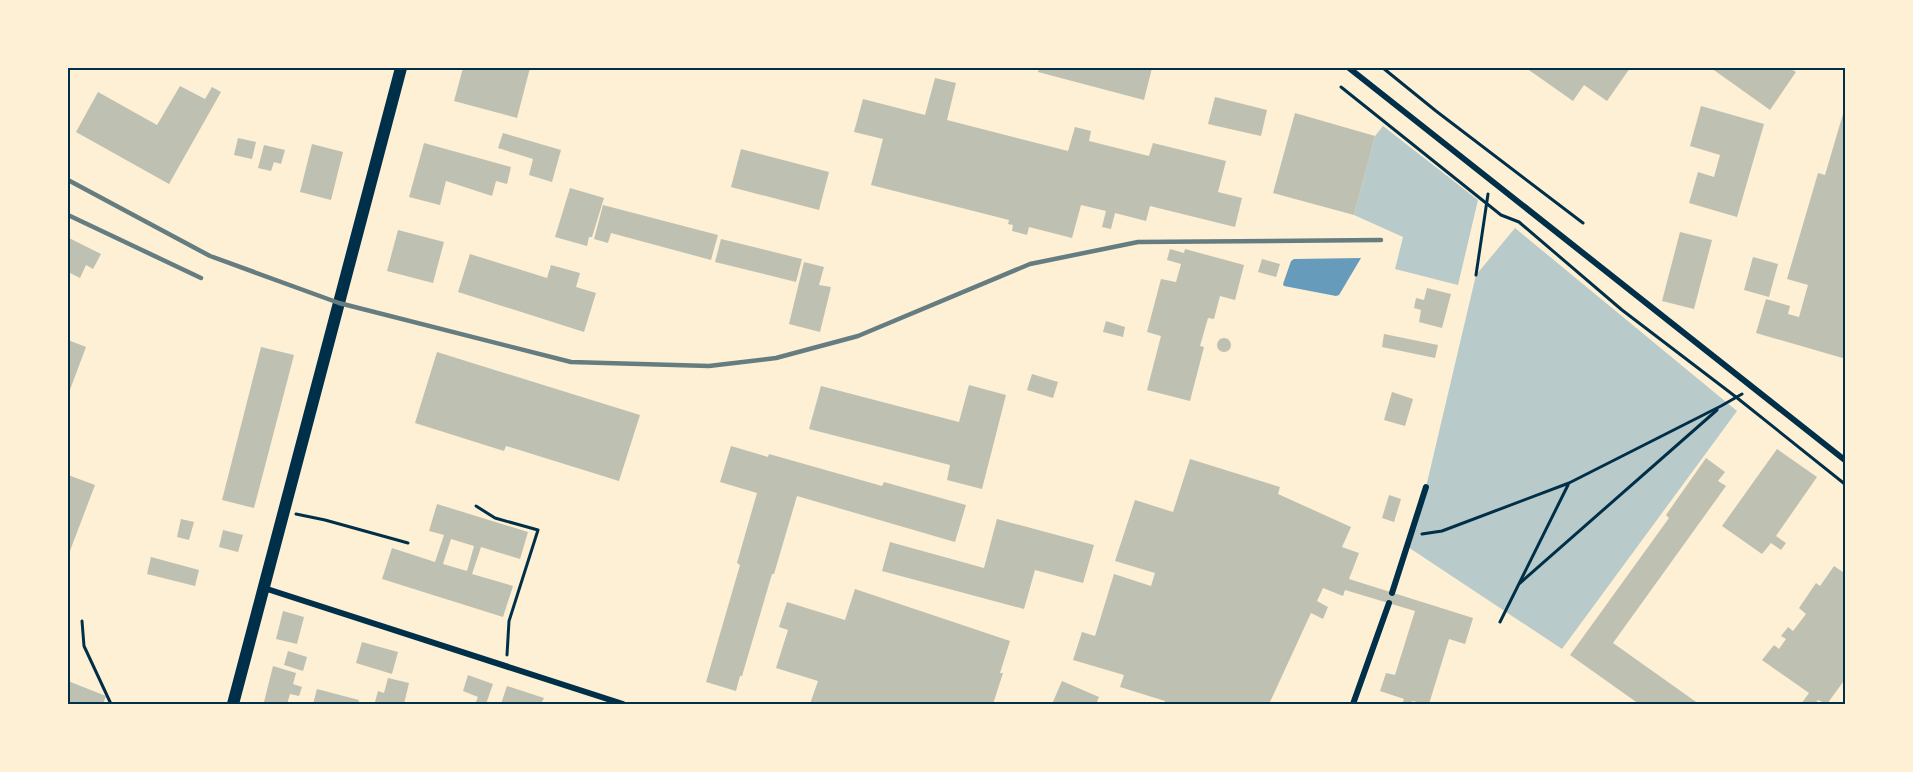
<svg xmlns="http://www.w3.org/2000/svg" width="1913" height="772" font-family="'Playfair Display',serif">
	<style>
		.green { fill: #b9caca }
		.water { fill: #669bbc }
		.building { fill: #bec0b2; fill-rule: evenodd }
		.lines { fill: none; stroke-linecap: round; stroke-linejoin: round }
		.path { stroke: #003049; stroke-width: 3 }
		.minor { stroke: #003049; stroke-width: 6 }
		.primary { stroke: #003049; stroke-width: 12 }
		.rail { stroke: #657d81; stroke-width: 4.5 }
		.neatline { fill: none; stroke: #003049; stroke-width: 2 }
	</style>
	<rect width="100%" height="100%" fill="#fdf0d5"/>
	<g class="green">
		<path d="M 1383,126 L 1478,200 L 1458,285 L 1395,269 L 1403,237 L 1354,215 L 1375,136 Z"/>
		<path d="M 1515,228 L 1737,411 L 1562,649 L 1408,547 L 1426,487 L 1476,275 Z"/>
	</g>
	<path class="water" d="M 1361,258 L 1339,295 L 1336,296 L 1284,286 L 1283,284 L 1291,261 L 1294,259 Z"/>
	<g class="building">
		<path d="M 463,68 L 530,68 L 517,118 L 454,101 Z"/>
		<path d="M 1039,68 L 1152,68 L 1144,100 L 1038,72 Z"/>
		<path d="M 1526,68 L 1630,68 L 1607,101 L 1584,85 L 1573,101 Z"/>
		<path d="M 1711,68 L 1789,68 L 1796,72 L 1770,110 Z"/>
		<path d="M 935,78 L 956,83 L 947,120 L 1068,151 L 1075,127 L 1091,131 L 1089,141 L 1149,156 L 1153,143 L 1226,161 L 1218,192 L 1242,198 L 1235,227 L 1150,206 L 1146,221 L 1115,213 L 1111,229 L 1102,227 L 1106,211 L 1081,205 L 1072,238 L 1029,227 L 1027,235 L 1012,231 L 1013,225 L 1008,224 L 1009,220 L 871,185 L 883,139 L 854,132 L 863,99 L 925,115 Z"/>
		<path d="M 180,86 L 205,99 L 212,87 L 221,92 L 169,184 L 76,132 L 98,92 L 157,125 Z"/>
		<path d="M 1215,97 L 1267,110 L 1261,136 L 1208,124 Z"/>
		<path d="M 1701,106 L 1764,124 L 1737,217 L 1689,203 L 1698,172 L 1714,177 L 1720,155 L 1690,146 Z"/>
		<path d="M 1295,113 L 1375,136 L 1354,215 L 1273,193 Z"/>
		<path d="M 1843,114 L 1846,115 L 1846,359 L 1756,333 L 1766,299 L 1790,306 L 1788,314 L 1799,317 L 1808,285 L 1787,279 L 1818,173 L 1825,175 Z"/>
		<path d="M 503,133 L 561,150 L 552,182 L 529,175 L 533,159 L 498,148 Z"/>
		<path d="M 238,138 L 256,142 L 252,159 L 234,155 Z"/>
		<path d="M 424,143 L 511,167 L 507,184 L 496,181 L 492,196 L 446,181 L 440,205 L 409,197 Z"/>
		<path d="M 312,144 L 343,152 L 331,200 L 300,192 Z"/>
		<path d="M 264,145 L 285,150 L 281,164 L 274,162 L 271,171 L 258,168 Z"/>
		<path d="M 741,149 L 829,172 L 819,210 L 731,187 Z"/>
		<path d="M 570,188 L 604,198 L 592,237 L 589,237 L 587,246 L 555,237 Z"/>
		<path d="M 603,205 L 718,235 L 711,260 L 611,233 L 608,243 L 594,239 Z"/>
		<path d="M 398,230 L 444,242 L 433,283 L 387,271 Z"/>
		<path d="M 1680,232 L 1712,240 L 1694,309 L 1662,301 Z"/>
		<path d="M 69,238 L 101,254 L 93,269 L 86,265 L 80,278 L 68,272 L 68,242 Z"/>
		<path d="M 721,239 L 802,259 L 796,282 L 715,262 Z"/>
		<path d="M 1170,249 L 1184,253 L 1185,249 L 1244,265 L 1235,300 L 1220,296 L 1214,319 L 1208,318 L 1200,346 L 1204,347 L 1190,401 L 1147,390 L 1161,336 L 1147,332 L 1161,279 L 1176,282 L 1181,264 L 1167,260 Z"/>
		<path d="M 470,254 L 547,278 L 551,265 L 580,273 L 576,287 L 596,293 L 584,332 L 458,292 Z"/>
		<path d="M 1753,257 L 1778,264 L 1769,297 L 1744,290 Z"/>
		<path d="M 1262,259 L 1280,264 L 1276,277 L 1258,272 Z"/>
		<path d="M 804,262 L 824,267 L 819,285 L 831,287 L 820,332 L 789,324 Z"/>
		<path d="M 1427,288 L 1451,294 L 1442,328 L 1419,322 L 1421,310 L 1414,308 L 1416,298 L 1424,300 Z"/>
		<path d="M 1106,321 L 1125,327 L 1123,337 L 1103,332 Z"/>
		<path d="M 1384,334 L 1438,345 L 1435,358 L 1382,347 Z"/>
		<circle cx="1224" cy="345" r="7"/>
		<path d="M 68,340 L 86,347 L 68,395 Z"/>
		<path d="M 261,347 L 294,355 L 254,508 L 222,500 Z"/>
		<path d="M 437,352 L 640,415 L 619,481 L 506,446 L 504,451 L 415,423 Z"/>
		<path d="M 1032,374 L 1058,382 L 1053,398 L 1027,390 Z"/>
		<path d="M 969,385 L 1006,395 L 982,489 L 947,480 L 950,465 L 809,429 L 821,386 L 959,422 Z"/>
		<path d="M 1392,392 L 1413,399 L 1405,426 L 1384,420 Z"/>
		<path d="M 731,446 L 768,457 L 769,454 L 882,486 L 884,482 L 966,505 L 955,542 L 797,496 L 774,574 L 772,574 L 742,676 L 740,676 L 736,691 L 706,682 L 740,565 L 737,563 L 757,493 L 720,482 Z"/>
		<path d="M 1777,449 L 1817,477 L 1776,536 L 1786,543 L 1781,550 L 1771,543 L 1762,554 L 1722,526 Z"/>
		<path d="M 1706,458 L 1725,472 L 1718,481 L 1726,486 L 1613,643 L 1699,704 L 1639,704 L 1570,655 L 1669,518 L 1666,515 Z"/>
		<path d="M 1190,459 L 1280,487 L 1278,494 L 1351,527 L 1342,547 L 1359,553 L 1349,579 L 1473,618 L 1465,644 L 1449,639 L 1429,704 L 1412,701 L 1411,704 L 1402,704 L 1404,699 L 1380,691 L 1386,673 L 1395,675 L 1415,611 L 1345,590 L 1343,596 L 1323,588 L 1317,601 L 1328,607 L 1323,619 L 1311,613 L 1270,702 L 1275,704 L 1164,704 L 1165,701 L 1120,687 L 1124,675 L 1073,660 L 1082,632 L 1095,636 L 1114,574 L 1151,586 L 1155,573 L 1115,561 L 1135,500 L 1173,512 Z"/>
		<path d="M 68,475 L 95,485 L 68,556 Z"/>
		<path d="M 1389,495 L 1401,499 L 1394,522 L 1382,518 Z"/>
		<path d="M 437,504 L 528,532 L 520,559 L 481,547 L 472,574 L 513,586 L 503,617 L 382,579 L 392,548 L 435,562 L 444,535 L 429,531 ZM 451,539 L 474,546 L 467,571 L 443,564 Z"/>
		<path d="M 181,519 L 194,522 L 189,540 L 177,537 Z"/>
		<path d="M 997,519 L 1094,545 L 1083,583 L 1035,570 L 1024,609 L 882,571 L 890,542 L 984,568 Z"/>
		<path d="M 223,530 L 243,535 L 238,552 L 219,547 Z"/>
		<path d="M 151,557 L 199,570 L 195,586 L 147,574 Z"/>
		<path d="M 1834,566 L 1846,574 L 1846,678 L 1827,704 L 1818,700 L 1815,704 L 1801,704 L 1809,693 L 1762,660 L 1774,645 L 1779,649 L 1786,639 L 1781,636 L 1788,627 L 1793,631 L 1806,614 L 1799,608 L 1816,583 L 1820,586 Z"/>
		<path d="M 855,589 L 1010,641 L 1000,673 L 1003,673 L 993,704 L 810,704 L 818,681 L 776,668 L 788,630 L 779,627 L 787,602 L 845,620 Z"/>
		<path d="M 283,611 L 304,617 L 297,644 L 276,639 Z"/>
		<path d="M 362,642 L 398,652 L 392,674 L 356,663 Z"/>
		<path d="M 288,651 L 307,657 L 303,671 L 284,665 Z"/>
		<path d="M 273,666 L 296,673 L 293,684 L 302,687 L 299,696 L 290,694 L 287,704 L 273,704 L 264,702 Z"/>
		<path d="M 468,675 L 493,684 L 486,704 L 475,704 L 478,697 L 463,691 Z"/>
		<path d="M 388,678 L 409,683 L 404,704 L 386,704 L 375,702 L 378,691 L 384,693 Z"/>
		<path d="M 68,681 L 106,696 L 103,704 L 68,704 Z"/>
		<path d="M 1062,681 L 1099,697 L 1096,704 L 1052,704 Z"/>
		<path d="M 507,686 L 544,698 L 541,704 L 501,704 Z"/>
		<path d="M 317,689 L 359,700 L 358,704 L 313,704 Z"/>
	</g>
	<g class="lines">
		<g class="path">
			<path d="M 1383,68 L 1436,111 L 1583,223"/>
			<path d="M 1341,87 L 1501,215 L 1519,222 L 1622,310 L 1736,397 L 1846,485"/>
			<path d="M 1476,275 L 1488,194"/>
			<path d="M 476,506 L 495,518 L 538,530 L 509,621 L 507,655"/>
			<path d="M 296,514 L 325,520 L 408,543"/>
			<path d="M 1422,534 L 1442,531 L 1569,483 L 1721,406 L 1742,394"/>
			<path d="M 1520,583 L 1717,410"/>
			<path d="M 82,621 L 84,646 L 111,704"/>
			<path d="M 1500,622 L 1568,485"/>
		</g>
		<g class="minor">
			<path d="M 1349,68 L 1846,461"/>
			<path d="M 264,588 L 623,704"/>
			<path d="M 1392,593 L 1426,487"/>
			<path d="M 1353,704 L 1389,603"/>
		</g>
		<path class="primary" d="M 233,704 L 401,68"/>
		<g class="rail">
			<path d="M 68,180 L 210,256 L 339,303 L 571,362 L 709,366 L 776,358 L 858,336 L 1030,264 L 1138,242 L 1381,240"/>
			<path d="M 68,215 L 201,278"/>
		</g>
	</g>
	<rect width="1913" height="772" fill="none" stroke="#fdf0d5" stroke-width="138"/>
	<rect x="69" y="69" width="1775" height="634" class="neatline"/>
</svg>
